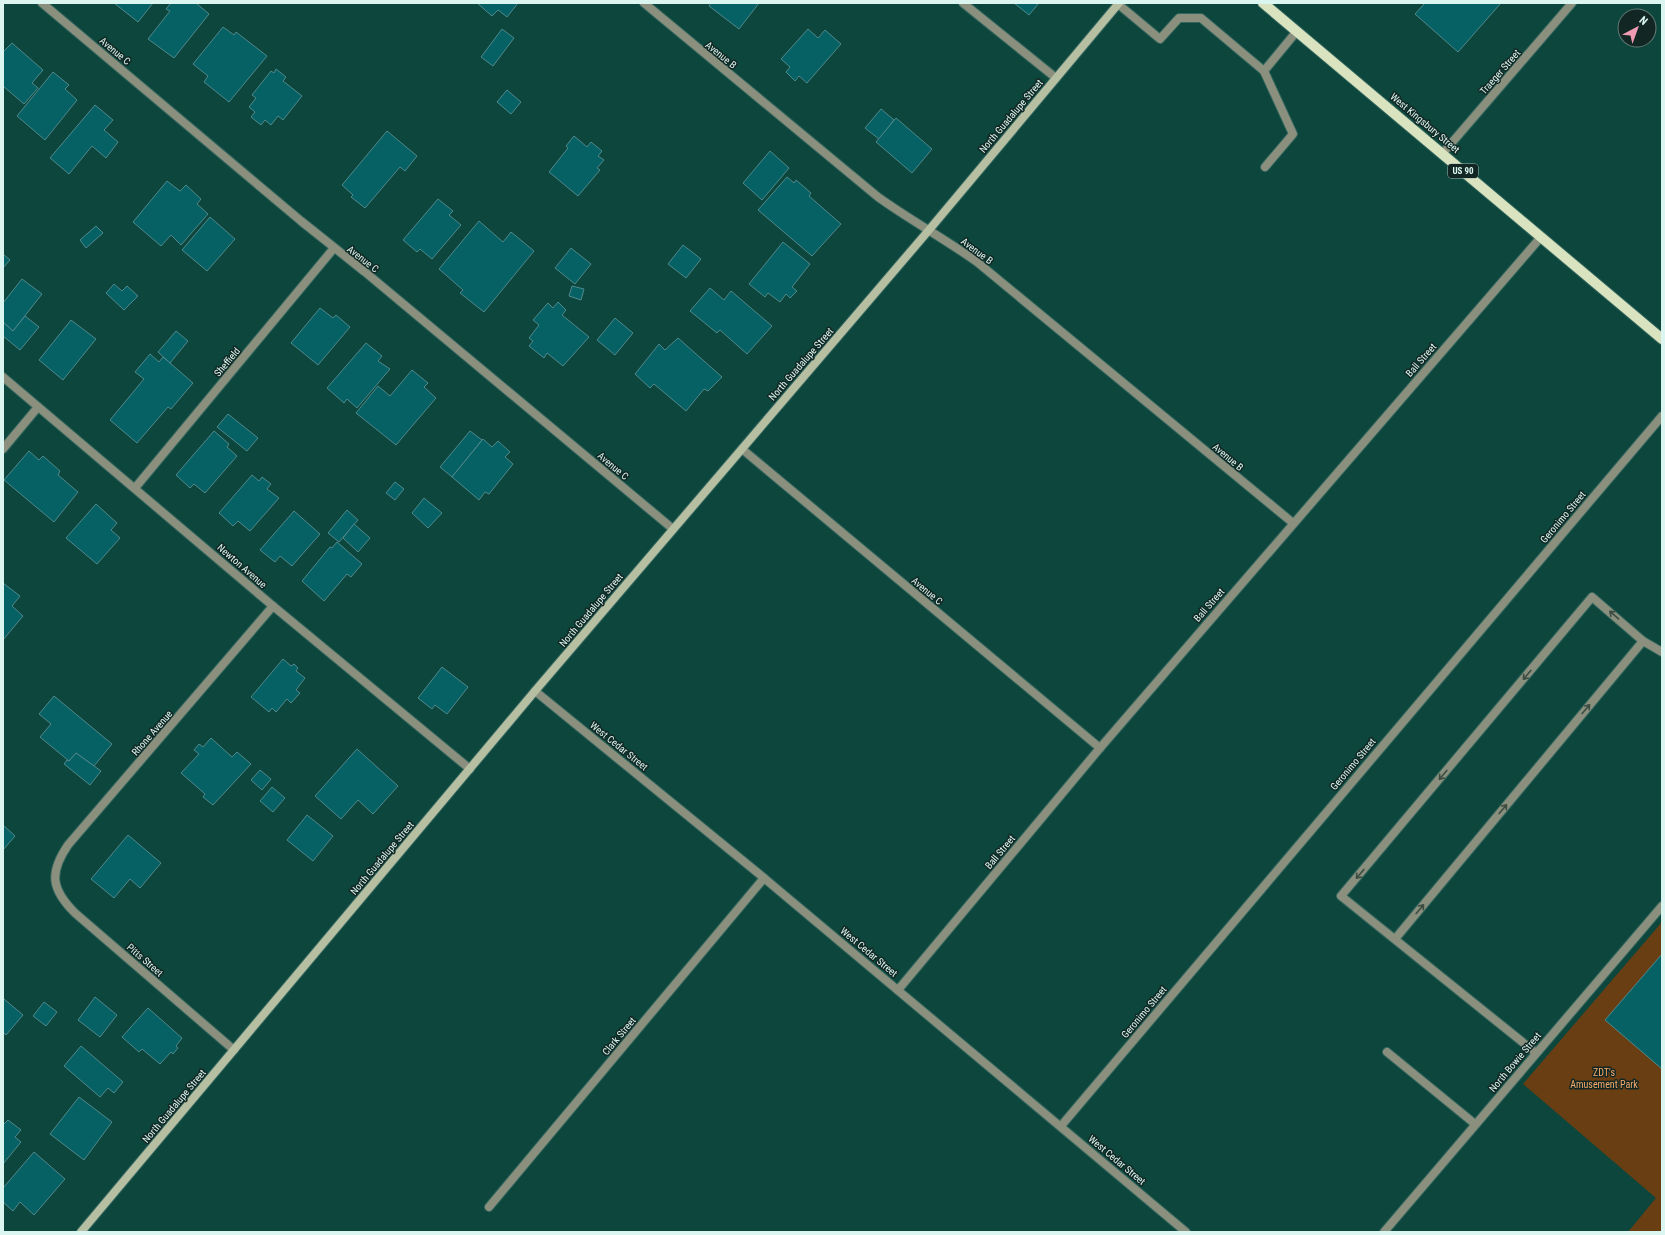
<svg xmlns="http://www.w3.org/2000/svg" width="1665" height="1235" font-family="'Roboto Condensed',sans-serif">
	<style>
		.green { fill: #6a3e13 }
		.building { fill: #066165; stroke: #51888b }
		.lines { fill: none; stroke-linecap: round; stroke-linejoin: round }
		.lane-casing { stroke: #32665d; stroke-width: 10 }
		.street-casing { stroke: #32665d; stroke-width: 10 }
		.secondary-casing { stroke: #32665d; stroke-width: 10 }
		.primary-casing { stroke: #32665d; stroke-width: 12 }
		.lane { stroke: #8b907e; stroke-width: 8 }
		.street { stroke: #8b907e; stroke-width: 8 }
		.secondary { stroke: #b7bfa3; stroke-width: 8 }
		.primary { stroke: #d9e3bf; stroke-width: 10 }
		.oneway { stroke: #3c4c43 }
		.labels { text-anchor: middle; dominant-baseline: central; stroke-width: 3; stroke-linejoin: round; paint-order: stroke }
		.shield { fill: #122723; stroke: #9fb8b2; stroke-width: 1 }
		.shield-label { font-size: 9px; font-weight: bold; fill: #dbf6f0 }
		.street-label { font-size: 10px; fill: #dbf6f0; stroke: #122723 }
		.park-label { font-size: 10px; fill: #f9ab69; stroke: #122723 }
	</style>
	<rect width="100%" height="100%" fill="#0d463d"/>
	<path class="green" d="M 1662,922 L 1662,1232 L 1628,1232 L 1656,1198 L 1523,1084 Z"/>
	<g class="building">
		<path d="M 114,3 L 153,3 L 138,22 Z"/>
		<path d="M 171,3 L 196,3 L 209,14 L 174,58 L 148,39 L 170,11 L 166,9 Z"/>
		<path d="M 477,3 L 518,3 L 507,17 L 498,10 L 492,16 Z"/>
		<path d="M 711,3 L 759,3 L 739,29 L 709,6 Z"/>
		<path d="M 1014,3 L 1039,3 L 1029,15 Z"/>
		<path d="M 1425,3 L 1501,3 L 1458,52 L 1415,14 Z"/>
		<path d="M 223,27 L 234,35 L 236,32 L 267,56 L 229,102 L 204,82 L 208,76 L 193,64 Z"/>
		<path d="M 502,29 L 514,38 L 493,66 L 481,57 Z"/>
		<path d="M 808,29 L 818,38 L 825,30 L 841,44 L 807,83 L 799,76 L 795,81 L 786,72 L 790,67 L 781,59 Z"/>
		<path d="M 12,43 L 43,70 L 32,83 L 38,88 L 24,104 L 3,86 L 3,52 Z"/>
		<path d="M 276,69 L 286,77 L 283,81 L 302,96 L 283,120 L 278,116 L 271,125 L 265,120 L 261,125 L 251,117 L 255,112 L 249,107 L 256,98 L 252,95 L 271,71 L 274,73 Z"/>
		<path d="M 53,72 L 69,85 L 65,89 L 77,100 L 45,140 L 17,116 Z"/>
		<path d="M 507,90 L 521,102 L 511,114 L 497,102 Z"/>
		<path d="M 95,105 L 113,120 L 104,130 L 118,142 L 106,158 L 92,146 L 69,174 L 50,158 Z"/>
		<path d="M 881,109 L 894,120 L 879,139 L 865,128 Z"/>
		<path d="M 896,118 L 932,149 L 912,173 L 876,142 Z"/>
		<path d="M 387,131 L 417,156 L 405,171 L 400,167 L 365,208 L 351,197 L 353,195 L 342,185 Z"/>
		<path d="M 574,136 L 587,147 L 591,142 L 602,151 L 598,156 L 604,160 L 597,168 L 600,170 L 578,196 L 549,172 L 568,148 L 566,146 Z"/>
		<path d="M 770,151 L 789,168 L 762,200 L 743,183 Z"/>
		<path d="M 787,177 L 794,183 L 796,180 L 811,193 L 809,196 L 841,224 L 812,256 L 758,210 Z"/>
		<path d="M 167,181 L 180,191 L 186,185 L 201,199 L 197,204 L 208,214 L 181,245 L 171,235 L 161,246 L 133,222 Z"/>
		<path d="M 438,199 L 453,211 L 449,215 L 461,225 L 432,259 L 420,249 L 417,252 L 403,240 Z"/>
		<path d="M 210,217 L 235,239 L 207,271 L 182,250 Z"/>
		<path d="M 479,221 L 503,242 L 511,232 L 534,251 L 484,312 L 460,293 L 463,290 L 439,269 Z"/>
		<path d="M 96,226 L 103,233 L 86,248 L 80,240 Z"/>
		<path d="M 783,242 L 810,264 L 792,287 L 797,291 L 790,298 L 786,294 L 780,302 L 768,293 L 765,297 L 749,284 Z"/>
		<path d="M 683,245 L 701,259 L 686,278 L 668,264 Z"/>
		<path d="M 571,248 L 591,264 L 575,284 L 555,268 Z"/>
		<path d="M 3,254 L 10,260 L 3,268 Z"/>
		<path d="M 22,279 L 42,294 L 13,331 L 3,322 L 3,303 Z"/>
		<path d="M 114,284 L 122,291 L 127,286 L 138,296 L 124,310 L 106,293 Z"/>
		<path d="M 572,286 L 584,289 L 581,300 L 569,296 Z"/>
		<path d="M 710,288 L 724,300 L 731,291 L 772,326 L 747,354 L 720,330 L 717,333 L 690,311 Z"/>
		<path d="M 558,302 L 566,310 L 562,315 L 589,337 L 563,366 L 547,353 L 544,358 L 529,346 L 533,341 L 529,338 L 539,325 L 533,320 L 548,303 L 553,308 Z"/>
		<path d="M 320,308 L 333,318 L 336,315 L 350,327 L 318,365 L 291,343 Z"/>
		<path d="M 25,316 L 39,327 L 20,350 L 3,336 L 3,322 L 13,331 Z"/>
		<path d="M 615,318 L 633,333 L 615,355 L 597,340 Z"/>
		<path d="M 71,320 L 96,339 L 63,380 L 39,360 Z"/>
		<path d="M 176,331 L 188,341 L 170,363 L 158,352 Z"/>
		<path d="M 678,338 L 722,377 L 708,391 L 704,389 L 686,411 L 654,384 L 650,388 L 635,374 L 659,344 L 665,350 Z"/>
		<path d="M 366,343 L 382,356 L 378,361 L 390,369 L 357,408 L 347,399 L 344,403 L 327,388 Z"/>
		<path d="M 150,354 L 159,362 L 163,357 L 193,383 L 171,409 L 168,407 L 137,443 L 110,420 L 144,379 L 135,372 Z"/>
		<path d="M 412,370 L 428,383 L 424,387 L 436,398 L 396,445 L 356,413 L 378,386 L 390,396 Z"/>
		<path d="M 228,414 L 258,438 L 247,451 L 217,427 Z"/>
		<path d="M 214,431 L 229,444 L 227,447 L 237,456 L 205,493 L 194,484 L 190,488 L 176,475 Z"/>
		<path d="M 470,431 L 482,440 L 452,477 L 440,467 Z"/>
		<path d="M 483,439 L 492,447 L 498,441 L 510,452 L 505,457 L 513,464 L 489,494 L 485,492 L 479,500 L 452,477 Z"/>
		<path d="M 29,451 L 39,460 L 43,456 L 60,471 L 58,475 L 78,492 L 54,522 L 4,480 Z"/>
		<path d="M 252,475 L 259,481 L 262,477 L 271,484 L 267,489 L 279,498 L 250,531 L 238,521 L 233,526 L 219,513 Z"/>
		<path d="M 395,482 L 404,489 L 395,500 L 386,493 Z"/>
		<path d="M 424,498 L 442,513 L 428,528 L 412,513 Z"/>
		<path d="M 96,504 L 117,523 L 111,530 L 120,538 L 97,564 L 66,538 Z"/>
		<path d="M 347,510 L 358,520 L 339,542 L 328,533 Z"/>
		<path d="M 294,511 L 320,534 L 292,566 L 280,556 L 275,562 L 260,550 Z"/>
		<path d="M 354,524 L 370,538 L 358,552 L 343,538 Z"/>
		<path d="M 337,542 L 362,564 L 351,577 L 347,574 L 324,601 L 302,581 L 330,547 L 332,548 Z"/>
		<path d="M 3,583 L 20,596 L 12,606 L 23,616 L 3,640 Z"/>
		<path d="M 283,659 L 291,666 L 294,664 L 298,668 L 296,671 L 305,678 L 296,690 L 300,693 L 291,703 L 287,699 L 276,712 L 272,708 L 269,712 L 251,697 Z"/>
		<path d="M 442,667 L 468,687 L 447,714 L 435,705 L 432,709 L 418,698 Z"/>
		<path d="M 54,696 L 112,744 L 94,766 L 76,753 L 69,761 L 40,737 L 51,724 L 39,714 Z"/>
		<path d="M 211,738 L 232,757 L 237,752 L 251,764 L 213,805 L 203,797 L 205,794 L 181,773 L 199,754 L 194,750 L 199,744 L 203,747 Z"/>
		<path d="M 357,749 L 398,786 L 373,814 L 358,800 L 341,819 L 315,796 Z"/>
		<path d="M 76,753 L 101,771 L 90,785 L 64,764 L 67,760 L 69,761 Z"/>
		<path d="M 260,770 L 271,779 L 262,790 L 251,780 Z"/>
		<path d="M 272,787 L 285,798 L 273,812 L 260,801 Z"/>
		<path d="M 307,815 L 333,836 L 313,861 L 287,840 Z"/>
		<path d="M 3,825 L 15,836 L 3,850 Z"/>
		<path d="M 128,835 L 161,863 L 140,888 L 130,879 L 114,898 L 91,879 Z"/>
		<path d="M 1662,954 L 1662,1069 L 1605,1020 Z"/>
		<path d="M 95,997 L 117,1015 L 100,1037 L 78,1020 Z"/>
		<path d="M 4,999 L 23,1015 L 6,1035 L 3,1032 L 3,1000 Z"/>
		<path d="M 44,1002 L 57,1012 L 46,1026 L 33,1016 Z"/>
		<path d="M 148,1008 L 182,1038 L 176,1046 L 178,1048 L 173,1054 L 171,1052 L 160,1064 L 142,1049 L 139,1052 L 122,1037 Z"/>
		<path d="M 81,1046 L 123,1082 L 114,1093 L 108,1088 L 100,1097 L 64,1066 Z"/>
		<path d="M 79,1097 L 112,1122 L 84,1160 L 50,1134 Z"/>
		<path d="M 8,1120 L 21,1130 L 15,1137 L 21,1142 L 3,1164 L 3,1125 Z"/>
		<path d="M 34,1152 L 65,1179 L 34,1215 L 20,1202 L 13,1211 L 3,1202 L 3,1188 Z"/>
	</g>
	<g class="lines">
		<g class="lane-casing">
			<g id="lane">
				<path d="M 963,3 L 1056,78"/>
				<path d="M 1118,4 L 1160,39 L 1179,18 L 1201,18 L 1264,71"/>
				<path d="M 1265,167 L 1293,134 L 1264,71 L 1297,31"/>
				<path d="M 1395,939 L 1643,641"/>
				<path d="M 1387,1052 L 1475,1124"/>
				<path d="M 1536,1053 L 1341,896 L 1592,597 L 1643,641 L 1662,652"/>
			</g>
		</g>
		<g class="street-casing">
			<g id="street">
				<path d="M 42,3 L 301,221 L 365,272 L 673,529"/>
				<path d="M 644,3 L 878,197 C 910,220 945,239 977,262 L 1293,523"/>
				<path d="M 1443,153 L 1572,3"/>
				<path d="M 3,377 L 273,606 L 470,769"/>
				<path d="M 3,449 L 38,407"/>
				<path d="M 742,449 L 1100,748"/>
				<path d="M 135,488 L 334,248"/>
				<path d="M 535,691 L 764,878 L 1186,1232"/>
				<path d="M 898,990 L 1100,748 L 1541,237"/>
				<path d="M 234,1050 L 75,913 C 51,889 49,873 68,845 L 273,606"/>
				<path d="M 1061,1126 L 1662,416"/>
				<path d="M 489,1207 L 764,878"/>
				<path d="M 1384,1232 L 1662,906"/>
			</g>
		</g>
		<g class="secondary-casing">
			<path id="secondary" d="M 81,1232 L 535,691 L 929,230 L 1119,3"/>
		</g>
		<g class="primary-casing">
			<path id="primary" d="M 1263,3 L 1662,339"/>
		</g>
		<use href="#lane" class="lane"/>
		<use href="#street" class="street"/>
		<use href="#secondary" class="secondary"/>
		<use href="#primary" class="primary"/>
	</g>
	<defs><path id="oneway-shaft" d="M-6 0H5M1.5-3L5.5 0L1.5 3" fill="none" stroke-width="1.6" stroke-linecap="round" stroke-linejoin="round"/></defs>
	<g class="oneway">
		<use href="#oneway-shaft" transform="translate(1614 615) rotate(-139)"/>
		<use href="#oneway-shaft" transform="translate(1527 675) rotate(130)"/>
		<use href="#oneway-shaft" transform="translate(1586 709) rotate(-50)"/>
		<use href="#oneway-shaft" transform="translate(1443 775) rotate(130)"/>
		<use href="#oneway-shaft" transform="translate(1503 809) rotate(-50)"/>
		<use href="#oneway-shaft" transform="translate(1360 874) rotate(130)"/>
		<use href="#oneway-shaft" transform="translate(1420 909) rotate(-50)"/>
	</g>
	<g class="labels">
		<rect class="shield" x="1448" y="164" width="30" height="14" rx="3"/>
		<g class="shield-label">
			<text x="1463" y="171">US 90</text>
		</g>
		<g class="street-label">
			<text transform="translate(115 51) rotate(40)">Avenue C</text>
			<text transform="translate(721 55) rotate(39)">Avenue B</text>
			<text transform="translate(1500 72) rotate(-49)">Traeger Street</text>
			<text transform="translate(1011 116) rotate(-50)">North Guadalupe Street</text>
			<text transform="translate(1425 123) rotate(40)">West Kingsbury Street</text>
			<text transform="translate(977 251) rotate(37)">Avenue B</text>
			<text transform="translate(363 259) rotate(38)">Avenue C</text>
			<text transform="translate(1421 360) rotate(-49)">Ball Street</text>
			<text transform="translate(227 362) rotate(-50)">Sheffield</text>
			<text transform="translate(801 364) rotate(-49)">North Guadalupe Street</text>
			<text transform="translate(1228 457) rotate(40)">Avenue B</text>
			<text transform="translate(613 466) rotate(40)">Avenue C</text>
			<text transform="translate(1563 517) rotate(-50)">Geronimo Street</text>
			<text transform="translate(242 566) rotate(41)">Newton Avenue</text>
			<text transform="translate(927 591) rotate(40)">Avenue C</text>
			<text transform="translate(1209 605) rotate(-49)">Ball Street</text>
			<text transform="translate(591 610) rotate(-50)">North Guadalupe Street</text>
			<text transform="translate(152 733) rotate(-49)">Rhone Avenue</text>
			<text transform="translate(619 746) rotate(39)">West Cedar Street</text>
			<text transform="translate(1353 764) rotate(-50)">Geronimo Street</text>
			<text transform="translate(1000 852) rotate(-50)">Ball Street</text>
			<text transform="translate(382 858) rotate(-50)">North Guadalupe Street</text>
			<text transform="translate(869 952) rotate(40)">West Cedar Street</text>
			<text transform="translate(145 960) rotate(41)">Pitts Street</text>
			<text transform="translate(1144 1012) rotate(-50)">Geronimo Street</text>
			<text transform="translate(619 1036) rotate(-50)">Clark Street</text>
			<text transform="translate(1515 1062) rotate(-50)">North Bowie Street</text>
			<text transform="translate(174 1106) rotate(-50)">North Guadalupe Street</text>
			<text transform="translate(1117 1160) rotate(40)">West Cedar Street</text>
		</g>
		<g class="park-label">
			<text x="1604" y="1072">ZDT's<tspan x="1604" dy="12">Amusement Park</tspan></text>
		</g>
	</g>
	<rect width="1665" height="1235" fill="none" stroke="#dbf6f0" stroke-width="8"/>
	<g transform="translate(1637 28) rotate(41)"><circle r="19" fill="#122723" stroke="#627a75"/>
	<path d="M0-3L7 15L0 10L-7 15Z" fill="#f09ab4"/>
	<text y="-6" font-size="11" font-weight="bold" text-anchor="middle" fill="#dbf6f0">N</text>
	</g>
</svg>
